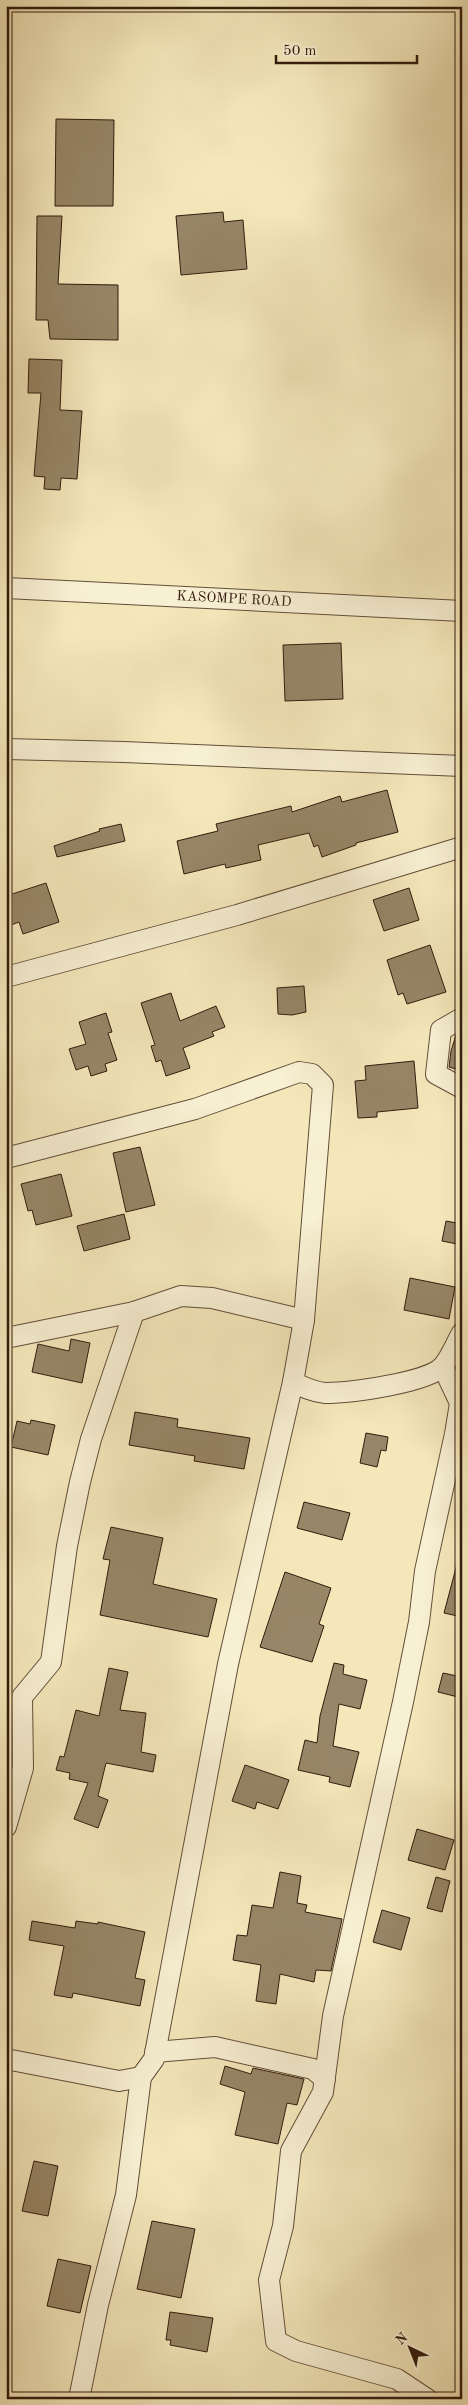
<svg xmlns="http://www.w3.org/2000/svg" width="468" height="2405" font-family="'Old Standard TT',serif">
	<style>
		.building { fill: #978667; stroke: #321b0d }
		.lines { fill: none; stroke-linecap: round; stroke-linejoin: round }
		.minor-casing { stroke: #624e38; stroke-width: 22 }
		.minor { stroke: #f8f0d3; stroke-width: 20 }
		.labels { text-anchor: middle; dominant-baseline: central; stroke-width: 5; stroke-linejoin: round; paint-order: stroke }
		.street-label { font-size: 14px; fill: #321b0d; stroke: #f8f0d3 }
	</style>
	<rect width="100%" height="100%" fill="#f4e8bb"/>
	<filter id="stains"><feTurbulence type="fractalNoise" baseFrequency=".004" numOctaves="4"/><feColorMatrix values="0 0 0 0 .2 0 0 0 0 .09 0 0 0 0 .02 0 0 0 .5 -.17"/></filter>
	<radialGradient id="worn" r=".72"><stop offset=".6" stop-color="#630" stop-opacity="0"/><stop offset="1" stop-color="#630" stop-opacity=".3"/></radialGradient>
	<g class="building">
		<path d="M 56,119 L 114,120 L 113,206 L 55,206 Z"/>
		<path d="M 223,212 L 224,222 L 243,220 L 247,269 L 181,275 L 176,216 Z"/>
		<path d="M 37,216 L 62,216 L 58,284 L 118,285 L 118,340 L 50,339 L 48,320 L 36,320 Z"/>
		<path d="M 29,359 L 62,360 L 60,410 L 82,411 L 77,479 L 61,478 L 60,490 L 44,489 L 45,477 L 34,476 L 41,393 L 28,393 Z"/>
		<path d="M 341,643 L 343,699 L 285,701 L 283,645 Z"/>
		<path d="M 387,790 L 398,832 L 356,843 L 356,845 L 322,857 L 318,845 L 314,847 L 309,833 L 258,845 L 261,860 L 226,868 L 225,864 L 184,874 L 177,841 L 218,831 L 216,824 L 291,806 L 292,812 L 340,796 L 342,802 Z"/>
		<path d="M 121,824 L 125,841 L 57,857 L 54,846 L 100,831 L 99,829 Z"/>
		<path d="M 46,883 L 59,922 L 23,934 L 19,922 L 6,927 L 6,896 Z"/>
		<path d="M 409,888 L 419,920 L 384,931 L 373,900 Z"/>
		<path d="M 430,945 L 446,992 L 407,1004 L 403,993 L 398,995 L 387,960 Z"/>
		<path d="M 304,986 L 306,1012 L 292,1015 L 278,1014 L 277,988 Z"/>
		<path d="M 171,993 L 180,1021 L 216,1006 L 225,1027 L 212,1032 L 214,1036 L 183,1048 L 190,1068 L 166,1076 L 161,1060 L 156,1062 L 151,1046 L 155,1045 L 141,1003 Z"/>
		<path d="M 106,1013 L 112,1032 L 108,1033 L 117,1060 L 105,1064 L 107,1071 L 91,1076 L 88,1066 L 76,1070 L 69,1049 L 86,1044 L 79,1022 Z"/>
		<path d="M 462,1032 L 462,1071 L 449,1067 L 451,1051 L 456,1035 Z"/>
		<path d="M 414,1061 L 418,1108 L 377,1112 L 377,1117 L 358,1118 L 355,1081 L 366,1080 L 365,1066 Z"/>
		<path d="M 140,1147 L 155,1205 L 126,1212 L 113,1153 Z"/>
		<path d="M 61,1174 L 72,1216 L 36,1225 L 32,1210 L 28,1211 L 21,1184 Z"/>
		<path d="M 124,1214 L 130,1239 L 84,1251 L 77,1226 Z"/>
		<path d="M 446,1221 L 462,1224 L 462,1245 L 442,1241 Z"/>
		<path d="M 410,1278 L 455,1287 L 449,1319 L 404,1310 Z"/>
		<path d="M 71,1339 L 90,1343 L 82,1383 L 32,1372 L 38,1344 L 69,1351 Z"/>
		<path d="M 135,1412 L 178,1419 L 177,1427 L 250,1438 L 244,1469 L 194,1461 L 195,1456 L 129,1445 Z"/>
		<path d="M 31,1420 L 55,1425 L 48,1455 L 11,1447 L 17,1421 L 30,1424 Z"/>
		<path d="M 366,1433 L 388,1437 L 386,1451 L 381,1450 L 377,1467 L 360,1463 Z"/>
		<path d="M 304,1502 L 350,1513 L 342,1540 L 297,1528 Z"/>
		<path d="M 111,1527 L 163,1538 L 153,1584 L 217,1599 L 208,1637 L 100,1615 L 110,1560 L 103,1559 Z"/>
		<path d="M 457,1564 L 462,1564 L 462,1617 L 444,1613 Z"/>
		<path d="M 285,1572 L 331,1588 L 319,1624 L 324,1626 L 312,1662 L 260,1647 Z"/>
		<path d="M 334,1663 L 344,1665 L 343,1674 L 367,1680 L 360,1709 L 339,1704 L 333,1746 L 359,1752 L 350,1787 L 329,1782 L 330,1777 L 298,1770 L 305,1740 L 317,1743 L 320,1716 Z"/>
		<path d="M 109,1668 L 128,1672 L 120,1710 L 146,1713 L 141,1752 L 156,1755 L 153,1772 L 106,1763 L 98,1796 L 108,1800 L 98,1828 L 74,1819 L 88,1783 L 69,1779 L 70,1773 L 56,1770 L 60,1756 L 64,1757 L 76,1710 L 99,1716 Z"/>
		<path d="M 443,1673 L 462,1677 L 462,1698 L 438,1692 Z"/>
		<path d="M 245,1765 L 289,1780 L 278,1809 L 257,1802 L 255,1809 L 232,1801 Z"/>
		<path d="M 417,1829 L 454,1840 L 445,1870 L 408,1860 Z"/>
		<path d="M 280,1872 L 301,1876 L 297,1903 L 307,1905 L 305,1912 L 342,1919 L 331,1971 L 316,1970 L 314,1982 L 280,1974 L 276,2004 L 256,2001 L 261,1965 L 233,1960 L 237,1935 L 247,1936 L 252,1905 L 273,1908 Z"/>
		<path d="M 436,1877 L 450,1881 L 442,1912 L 427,1908 Z"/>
		<path d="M 382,1910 L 410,1918 L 401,1950 L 373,1942 Z"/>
		<path d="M 32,1921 L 75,1928 L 76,1921 L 98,1924 L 98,1922 L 145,1932 L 135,1978 L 145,1980 L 140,2006 L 73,1993 L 72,1998 L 54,1995 L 64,1946 L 29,1940 Z"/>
		<path d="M 225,2066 L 251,2074 L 253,2068 L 304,2079 L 297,2105 L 287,2103 L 278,2144 L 235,2135 L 245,2092 L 220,2084 Z"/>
		<path d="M 34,2161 L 58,2166 L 48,2216 L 22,2211 Z"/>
		<path d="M 152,2221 L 195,2229 L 181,2298 L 137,2289 Z"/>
		<path d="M 58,2259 L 91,2266 L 80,2313 L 47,2306 Z"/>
		<path d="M 170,2312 L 213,2318 L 207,2352 L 170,2345 L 171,2340 L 166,2340 Z"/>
	</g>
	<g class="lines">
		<g class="minor-casing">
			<g id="minor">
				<path d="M 6,588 L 462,611"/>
				<path d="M 6,749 L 124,752 L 462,766"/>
				<path d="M 6,977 L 237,915 L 462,847"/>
				<path d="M 462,1018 L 441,1030 L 436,1074 L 462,1088"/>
				<path d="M 6,1158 L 195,1109 L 299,1072 L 312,1074 L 323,1085 L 304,1320 L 293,1382 L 228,1664 L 154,2059 L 141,2077 L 126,2195 L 98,2305 L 79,2399"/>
				<path d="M 6,1338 L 134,1312 L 181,1296 L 212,1298 L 304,1320"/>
				<path d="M 293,1382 C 303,1387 313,1392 325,1393 C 348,1393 428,1383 443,1366 C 451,1357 456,1343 462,1333"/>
				<path d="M 6,1827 L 23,1768 L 22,1697 L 51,1662 L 67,1546 L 80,1482 L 91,1439 L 134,1312"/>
				<path d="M 155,2052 L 215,2047 L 313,2069 L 325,2079"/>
				<path d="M 6,2059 L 119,2081 L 141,2077"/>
				<path d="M 427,2399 L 397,2379 L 296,2351 L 276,2341 L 269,2280 L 283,2226 L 291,2151 L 323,2092 L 333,2016 L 403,1702 L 419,1622 L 425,1571 L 455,1434 L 460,1403 L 443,1367"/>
			</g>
		</g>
		<use href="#minor" class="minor"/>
	</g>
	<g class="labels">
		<g class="street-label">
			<text transform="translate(234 599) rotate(3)">KASOMPE ROAD</text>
		</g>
	</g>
	<rect width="468" height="2405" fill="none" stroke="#f4e8bb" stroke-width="25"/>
	<rect x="8" y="8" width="453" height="2390" fill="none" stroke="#321b0d" stroke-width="2.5"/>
	<rect x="12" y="12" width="443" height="2380" fill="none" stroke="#321b0d"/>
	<g transform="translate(410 2348) rotate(317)" stroke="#f8f0d3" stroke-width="4" paint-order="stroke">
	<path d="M0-4L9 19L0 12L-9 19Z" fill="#321b0d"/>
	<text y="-8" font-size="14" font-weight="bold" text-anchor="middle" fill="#321b0d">N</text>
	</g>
	<path d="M276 55v8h141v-8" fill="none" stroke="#321b0d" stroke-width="2.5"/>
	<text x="283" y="55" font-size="15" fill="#321b0d" stroke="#f8f0d3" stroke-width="4" paint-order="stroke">50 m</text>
	<rect width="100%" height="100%" filter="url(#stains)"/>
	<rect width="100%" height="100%" fill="url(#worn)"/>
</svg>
